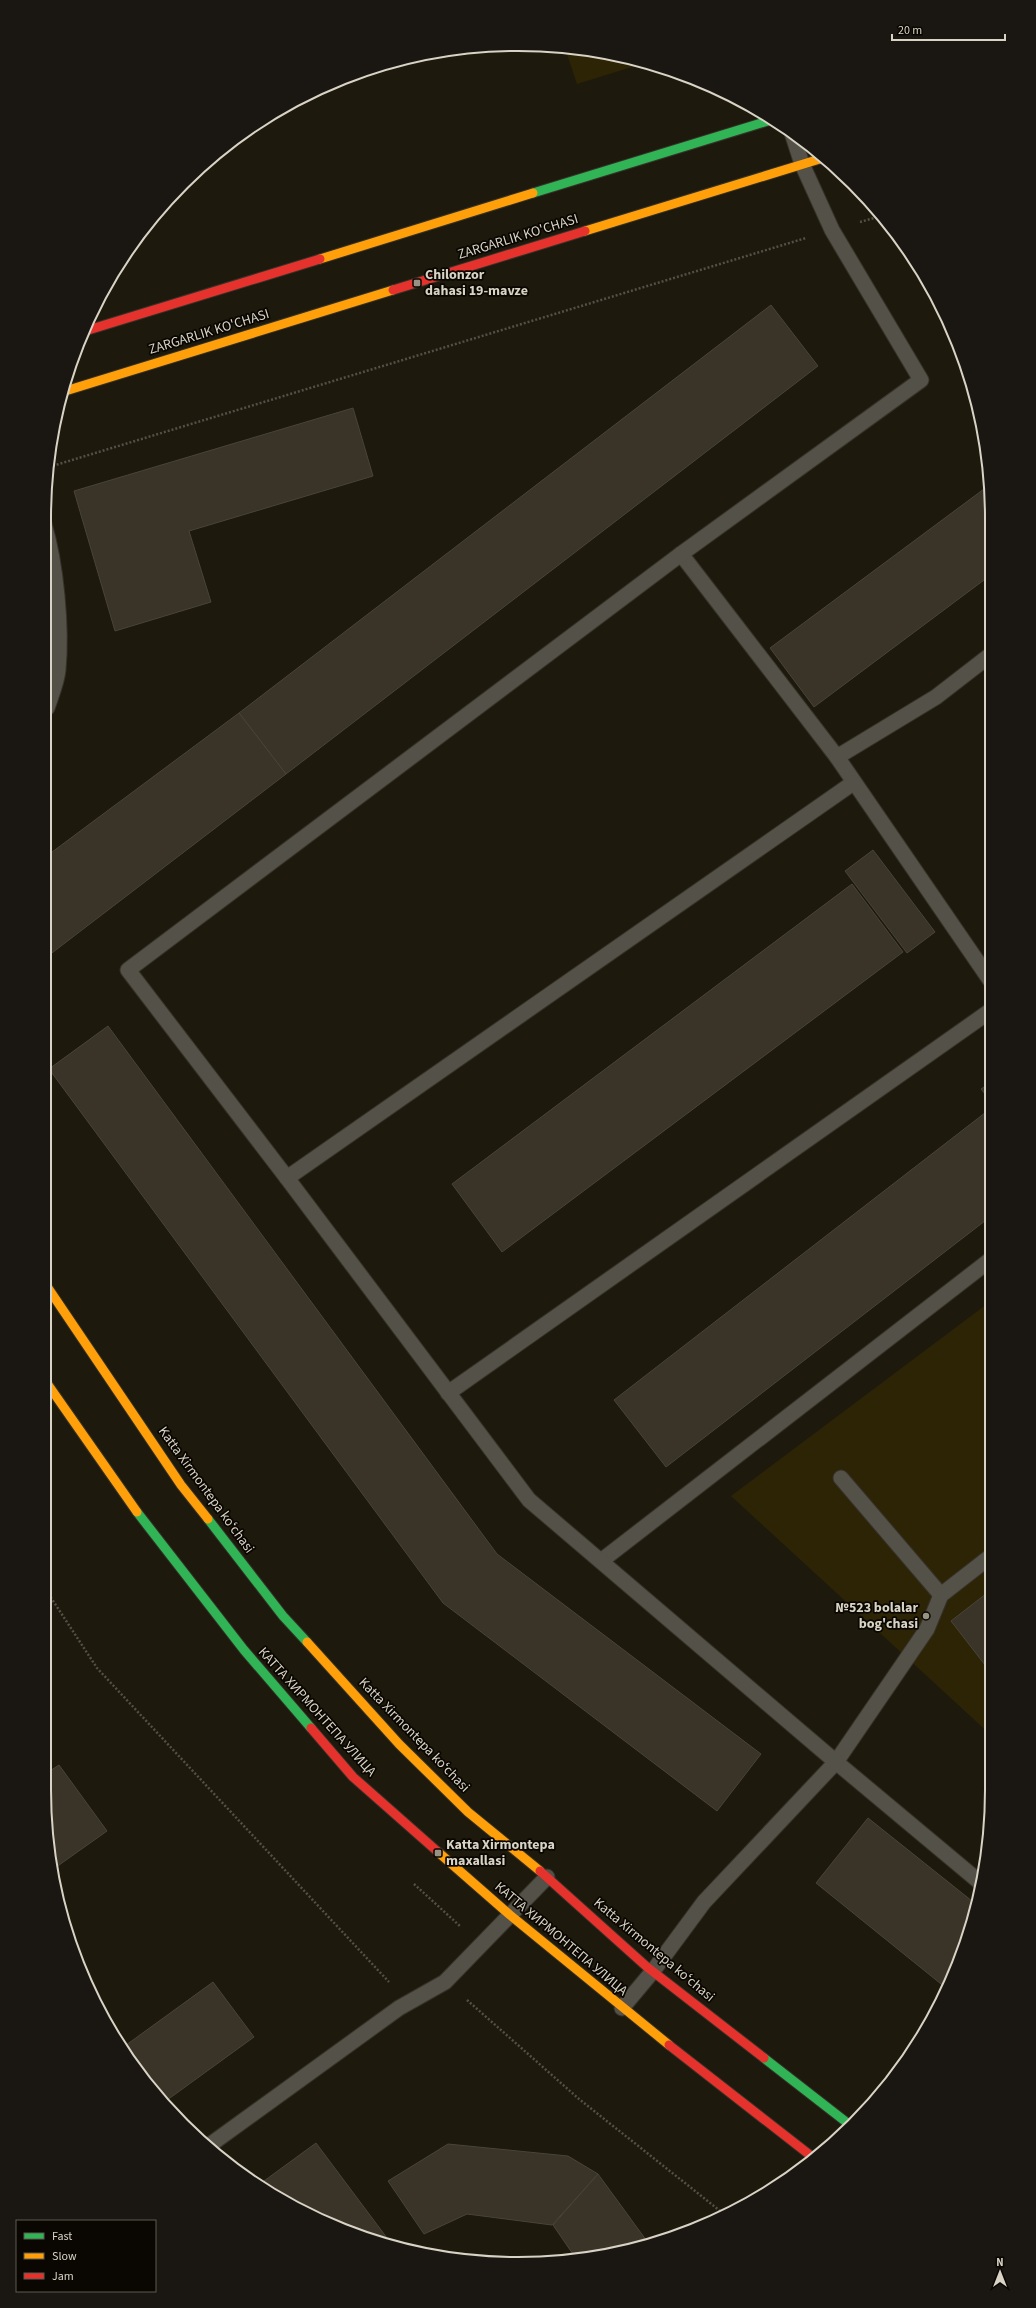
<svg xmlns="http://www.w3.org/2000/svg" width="1036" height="2308" font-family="'Source Sans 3',sans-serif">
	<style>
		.built { fill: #2d2406 }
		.building { fill: #3a3327; stroke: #494439 }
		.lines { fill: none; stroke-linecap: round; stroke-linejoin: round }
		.lane-casing { stroke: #36322a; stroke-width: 17 }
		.fast-casing { stroke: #36322a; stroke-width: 11 }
		.slow-casing { stroke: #36322a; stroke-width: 11 }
		.jam-casing { stroke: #36322a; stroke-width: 11 }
		.path { stroke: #545048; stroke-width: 2.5; stroke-dasharray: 2 2; stroke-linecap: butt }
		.lane { stroke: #545149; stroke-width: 15 }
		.fast { stroke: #30b455; stroke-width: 9 }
		.slow { stroke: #ff9f0a; stroke-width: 9 }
		.jam { stroke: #e5322d; stroke-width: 9 }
		.poi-dot { fill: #979284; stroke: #0a0702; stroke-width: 1.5 }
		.labels { text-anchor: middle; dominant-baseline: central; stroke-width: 3.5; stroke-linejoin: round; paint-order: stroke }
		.street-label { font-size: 14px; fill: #d8d3c5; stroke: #0a0702 }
		.poi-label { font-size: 14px; font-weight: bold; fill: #d8d3c5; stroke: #0a0702; text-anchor: start }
		.rim { fill: none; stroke: #d8d3c5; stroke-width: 2 }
	</style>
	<rect width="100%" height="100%" fill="#1d190c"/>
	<g class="built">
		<path d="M 565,48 L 580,48 L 645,63 L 577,84 Z"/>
		<path d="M 991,1301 L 992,1736 L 731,1496 Z"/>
	</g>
	<g class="building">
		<path d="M 771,305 L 818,366 L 286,774 L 239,713 Z"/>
		<path d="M 353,408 L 373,476 L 189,531 L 211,602 L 115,631 L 74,491 Z"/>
		<path d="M 988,486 L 988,577 L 814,707 L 770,648 Z"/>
		<path d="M 239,713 L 286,774 L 44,959 L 44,858 Z"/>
		<path d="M 873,850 L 935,932 L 907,953 L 845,871 Z"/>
		<path d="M 852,884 L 903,952 L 502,1252 L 452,1184 Z"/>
		<path d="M 108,1026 L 497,1554 L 761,1754 L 717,1811 L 443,1603 L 49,1069 Z"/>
		<path d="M 990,1083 L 990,1100 L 981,1089 Z"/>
		<path d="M 990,1109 L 990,1217 L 666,1467 L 614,1400 Z"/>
		<path d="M 991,1590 L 992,1674 L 951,1621 Z"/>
		<path d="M 59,1765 L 107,1831 L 52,1870 L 44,1775 Z"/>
		<path d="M 868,1818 L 977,1905 L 967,1943 L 946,1988 L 816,1883 Z"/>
		<path d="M 213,1982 L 254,2037 L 163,2103 L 122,2048 Z"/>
		<path d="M 316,2143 L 393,2246 L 365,2239 L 281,2200 L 264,2181 Z"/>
		<path d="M 448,2144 L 568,2156 L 598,2174 L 552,2225 L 467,2214 L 424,2234 L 388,2181 Z"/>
		<path d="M 598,2174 L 649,2244 L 577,2260 L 553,2225 Z"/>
	</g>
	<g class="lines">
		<g class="lane-casing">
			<g id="lane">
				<path d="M 681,554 L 837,757 L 936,697 L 989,656"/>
				<path d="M 44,710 L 47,708 C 51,696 57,682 58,670 C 62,627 56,564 44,524"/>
				<path d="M 837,757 L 990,980"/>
				<path d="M 287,1178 L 853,783"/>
				<path d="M 448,1393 L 990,1011"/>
				<path d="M 841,1478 L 941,1595"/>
				<path d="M 601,1561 L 990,1260"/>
				<path d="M 982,1884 L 836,1762 L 927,1629 L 941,1595 L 991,1556"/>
				<path d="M 622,2008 L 653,1971 L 704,1902 L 836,1762 L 529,1500 L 287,1178 L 128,970 L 681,554 L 921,380 L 832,230 L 802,164 L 792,133"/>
				<path d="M 207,2147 L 399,2008 L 445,1982 L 547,1877"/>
			</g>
		</g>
		<g class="fast-casing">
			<g id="fast">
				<path d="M 533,193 L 771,120"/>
				<path d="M 137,1512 L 244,1650 L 311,1728"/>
				<path d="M 208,1519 L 283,1616 L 307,1642"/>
				<path d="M 764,2058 L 850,2125"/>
			</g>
		</g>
		<g class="slow-casing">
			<g id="slow">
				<path d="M 585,231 L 823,158"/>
				<path d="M 320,259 L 533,193"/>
				<path d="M 62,392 L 393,290"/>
				<path d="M 44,1282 L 181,1485 L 208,1519"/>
				<path d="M 44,1379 L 137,1512"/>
				<path d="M 307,1642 L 399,1744 L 468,1812 L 540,1871"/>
				<path d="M 438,1852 L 510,1915 L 669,2045"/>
			</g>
		</g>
		<g class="jam-casing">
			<g id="jam">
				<path d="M 393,290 L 585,231"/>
				<path d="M 85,331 L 320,259"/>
				<path d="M 311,1728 L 353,1777 L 438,1852"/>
				<path d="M 540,1871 L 647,1967 L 764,2058"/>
				<path d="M 669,2045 L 815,2159"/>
			</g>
		</g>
		<g class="path">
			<path d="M 860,222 L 881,216"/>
			<path d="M 49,467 L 806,238"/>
			<path d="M 44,1587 L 97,1668 L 389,1982"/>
			<path d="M 414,1884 L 461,1927"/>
			<path d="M 467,2000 L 579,2099 L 724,2214"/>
		</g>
		<use href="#lane" class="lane"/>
		<use href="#fast" class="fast"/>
		<use href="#slow" class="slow"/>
		<use href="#jam" class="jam"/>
	</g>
	<g class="poi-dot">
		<rect x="413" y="279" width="8" height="8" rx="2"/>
		<circle cx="926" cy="1616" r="4"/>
		<rect x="434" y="1849" width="8" height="8" rx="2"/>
	</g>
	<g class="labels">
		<g class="street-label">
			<text transform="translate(518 237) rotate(-17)">ZARGARLIK KO'CHASI</text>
			<text transform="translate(209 332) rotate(-17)">ZARGARLIK KO'CHASI</text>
			<text transform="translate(206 1490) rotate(54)">Katta Xirmontepa koʻchasi</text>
			<text transform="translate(317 1712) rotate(48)">КАТТА ХИРМОНТЕПА УЛИЦА</text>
			<text transform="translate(414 1735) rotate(46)">Katta Xirmontepa koʻchasi</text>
			<text transform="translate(561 1939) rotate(40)">КАТТА ХИРМОНТЕПА УЛИЦА</text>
			<text transform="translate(654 1950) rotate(40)">Katta Xirmontepa koʻchasi</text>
		</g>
		<g class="poi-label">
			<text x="425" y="275">Chilonzor<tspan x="425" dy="16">dahasi 19-mavze</tspan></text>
			<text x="918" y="1608" text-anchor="end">№523 bolalar<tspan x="918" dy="16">bog'chasi</tspan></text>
			<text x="446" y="1845">Katta Xirmontepa<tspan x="446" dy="16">maxallasi</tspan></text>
		</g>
	</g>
	<path d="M0 0H1036V2308H0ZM518 51H518A467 467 0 0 1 985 518V1790A467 467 0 0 1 518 2257H518A467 467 0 0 1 51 1790V518A467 467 0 0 1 518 51Z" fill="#1a1712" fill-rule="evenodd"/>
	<path class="rim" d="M518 51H518A467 467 0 0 1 985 518V1790A467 467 0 0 1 518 2257H518A467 467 0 0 1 51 1790V518A467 467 0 0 1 518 51Z"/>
	<rect x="16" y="2220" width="140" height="72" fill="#0a0702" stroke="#5c5950"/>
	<rect x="24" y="2233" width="20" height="6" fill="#30b455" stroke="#5c5950"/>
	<text x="52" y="2240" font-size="12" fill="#d8d3c5">Fast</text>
	<rect x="24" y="2253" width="20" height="6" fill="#ff9f0a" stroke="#5c5950"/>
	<text x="52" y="2260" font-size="12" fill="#d8d3c5">Slow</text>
	<rect x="24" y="2273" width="20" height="6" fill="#e5322d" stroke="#5c5950"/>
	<text x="52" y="2280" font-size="12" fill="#d8d3c5">Jam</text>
	<g transform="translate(1000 2272)" stroke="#0a0702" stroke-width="3" paint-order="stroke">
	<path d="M0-3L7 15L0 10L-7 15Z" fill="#d8d3c5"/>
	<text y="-6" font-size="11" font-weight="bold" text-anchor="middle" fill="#d8d3c5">N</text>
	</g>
	<path d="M892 34v6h113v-6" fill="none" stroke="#d8d3c5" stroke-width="2"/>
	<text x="898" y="34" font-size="12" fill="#d8d3c5" stroke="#0a0702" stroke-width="3" paint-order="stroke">20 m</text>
</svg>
